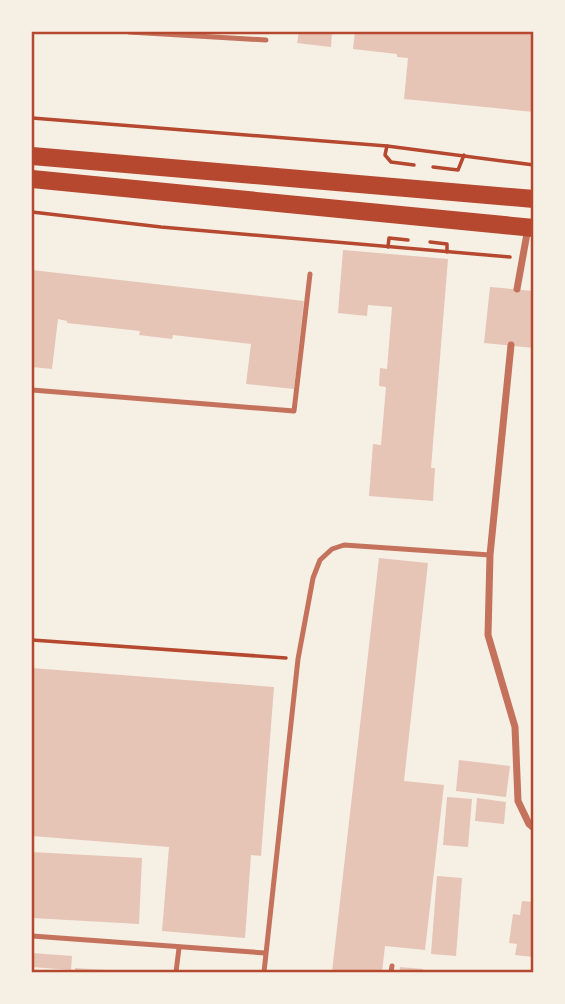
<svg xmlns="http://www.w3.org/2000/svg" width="565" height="1004" font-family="Overpass,sans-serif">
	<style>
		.building { fill: #e6c5b7 }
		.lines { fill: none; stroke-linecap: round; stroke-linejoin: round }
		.path { stroke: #b5482f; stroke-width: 3.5 }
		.service { stroke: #c5725c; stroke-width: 5 }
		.minor { stroke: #c5725c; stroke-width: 7 }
		.primary { stroke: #b5482f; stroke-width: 18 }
		.neatline { fill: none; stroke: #b5482f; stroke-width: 2.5 }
	</style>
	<rect width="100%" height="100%" fill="#f6efe4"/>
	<g class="building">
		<path d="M 299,32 L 332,32 L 331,47 L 297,43 Z"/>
		<path d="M 355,32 L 534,32 L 534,112 L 404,99 L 408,58 L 397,57 L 397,54 L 353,49 Z"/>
		<path d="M 343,250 L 448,259 L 431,468 L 435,468 L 433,501 L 369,496 L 373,444 L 381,445 L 386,387 L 379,386 L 380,368 L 387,369 L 392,307 L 368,305 L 367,316 L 338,313 Z"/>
		<path d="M 32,270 L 304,301 L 294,389 L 246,384 L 251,344 L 173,335 L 172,339 L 139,335 L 140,331 L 67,323 L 67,321 L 58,319 L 52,369 L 32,367 Z"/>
		<path d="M 490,287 L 534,291 L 534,348 L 484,343 Z"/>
		<path d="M 379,558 L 428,563 L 404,781 L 444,785 L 425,950 L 385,946 L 382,972 L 332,972 Z"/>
		<path d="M 32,668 L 274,687 L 261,856 L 251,855 L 245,938 L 162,931 L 169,847 L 32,836 Z"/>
		<path d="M 459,760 L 510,766 L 506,797 L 456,791 Z"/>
		<path d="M 447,797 L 472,799 L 468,847 L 443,845 Z"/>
		<path d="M 477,798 L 506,802 L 504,824 L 475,821 Z"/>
		<path d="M 32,852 L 142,858 L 139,924 L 32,918 Z"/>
		<path d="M 437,876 L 462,878 L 456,956 L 431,954 Z"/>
		<path d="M 522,901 L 534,902 L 534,957 L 515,955 L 517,944 L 509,943 L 513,914 L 520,915 Z"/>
		<path d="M 32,953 L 72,956 L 71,970 L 32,967 Z"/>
		<path d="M 400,967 L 423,969 L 423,972 L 399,972 Z"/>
		<path d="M 75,968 L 105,970 L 105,972 L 75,972 Z"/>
	</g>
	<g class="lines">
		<g class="path">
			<path d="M 32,118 L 387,146 L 534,165"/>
			<path d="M 387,146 L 385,155 L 391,162 L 414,165"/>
			<path d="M 433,167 L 458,170 L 464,155"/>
			<path d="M 32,212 L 161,227 L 510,257"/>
			<path d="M 430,242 L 447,244 L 447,252"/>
			<path d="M 388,247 L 389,238 L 408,240"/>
			<path d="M 32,640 L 286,658"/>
		</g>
		<g class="service">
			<path d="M 129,32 L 266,40"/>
			<path d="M 32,390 L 294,411 L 310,274"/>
			<path d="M 32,936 L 265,953"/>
			<path d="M 176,972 L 179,948"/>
			<path d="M 264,972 L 298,659 L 313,578 L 320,560 L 332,549 L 344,545 L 490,555"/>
			<path d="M 391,972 L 392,966"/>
		</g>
		<g class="minor">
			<path d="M 517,289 L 528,228"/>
			<path d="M 511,345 L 490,555 L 488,635 L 515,727 L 518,801 L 529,824 L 534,828"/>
		</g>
		<g class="primary">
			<path d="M 32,156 L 534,199"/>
			<path d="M 32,179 L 534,228"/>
		</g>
	</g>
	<rect width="565" height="1004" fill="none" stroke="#f6efe4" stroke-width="66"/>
	<rect x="33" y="33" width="499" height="938" class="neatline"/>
</svg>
